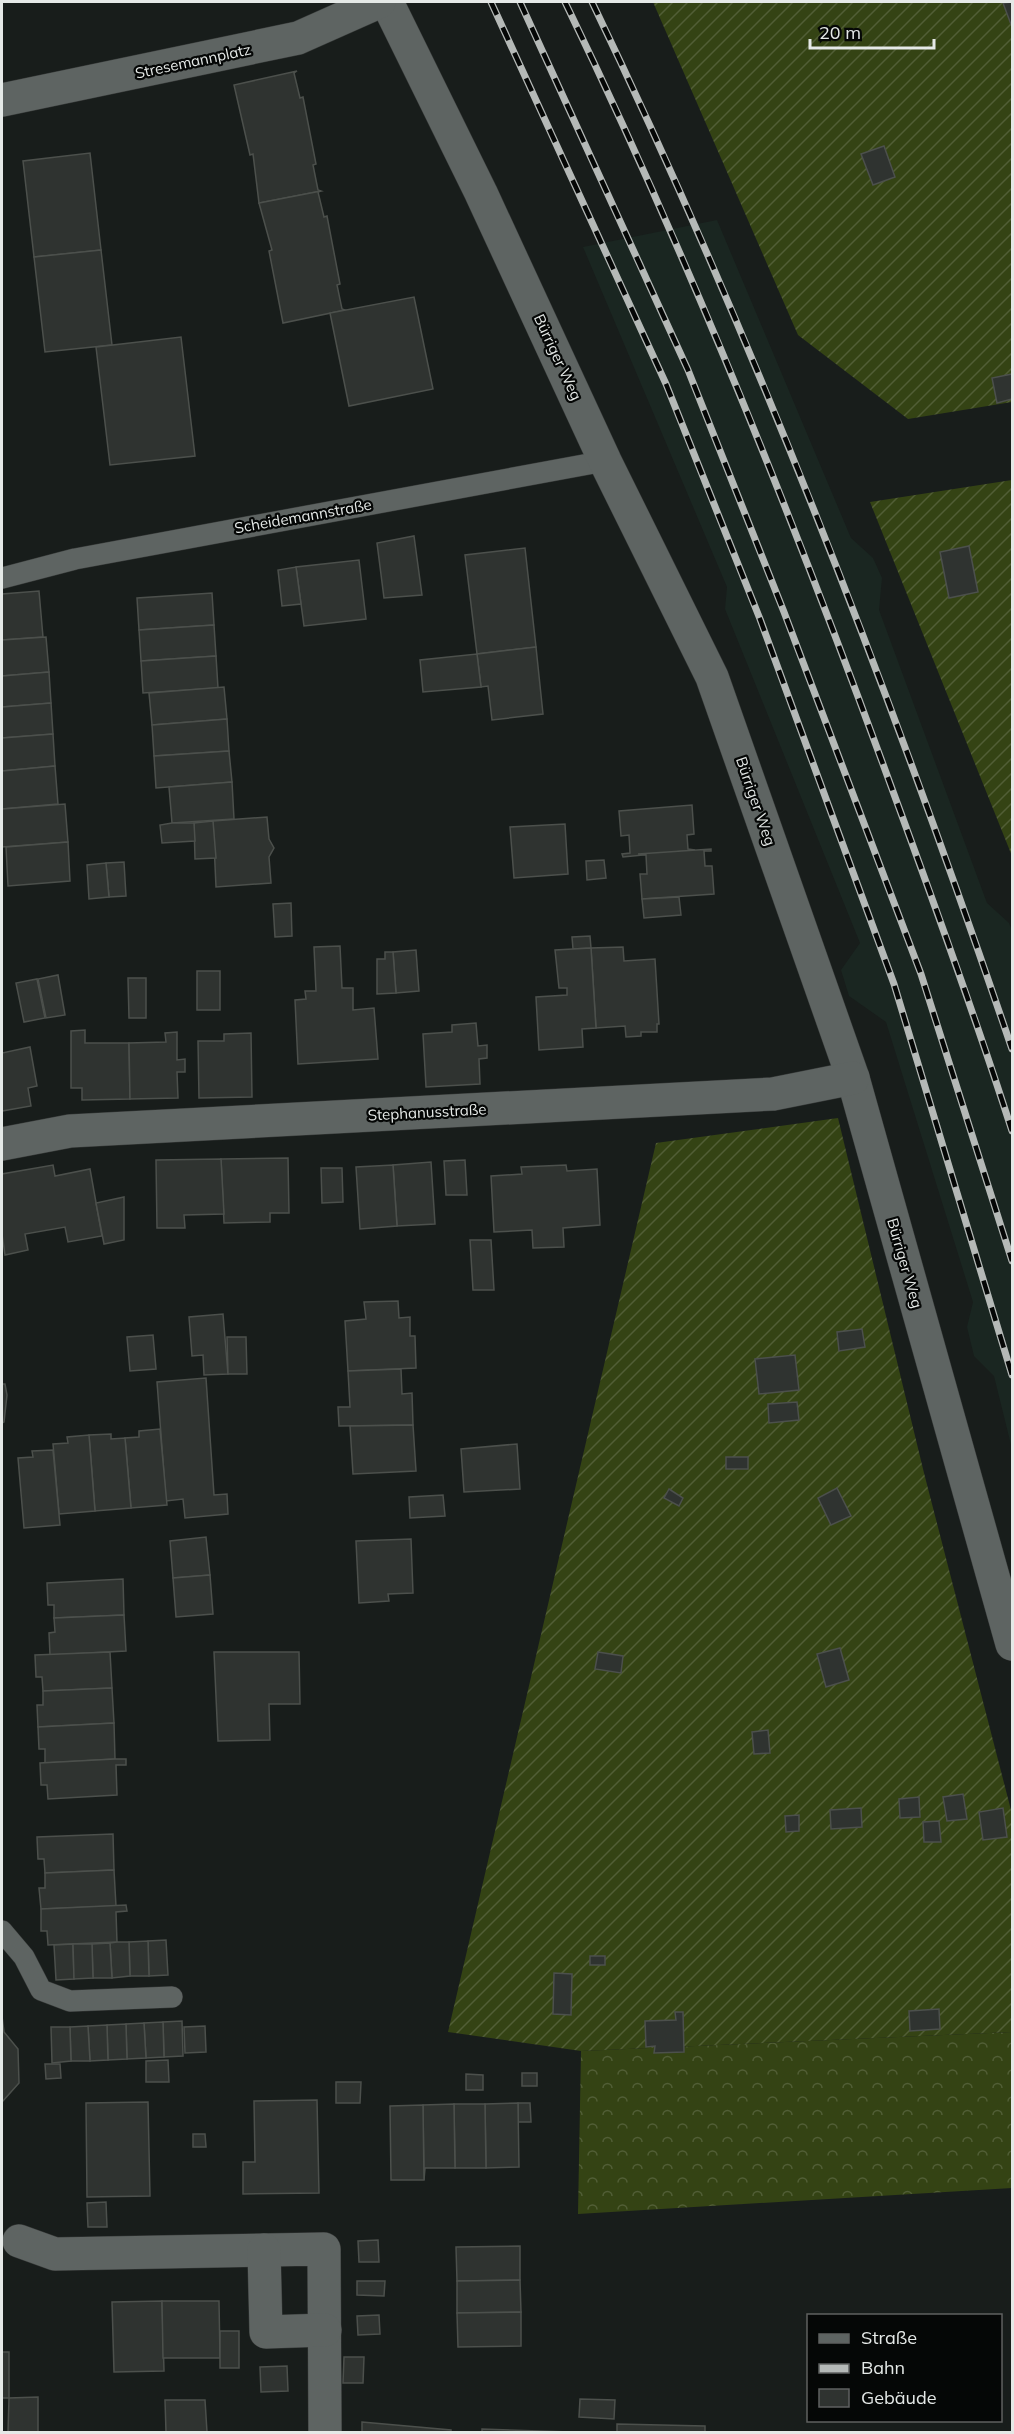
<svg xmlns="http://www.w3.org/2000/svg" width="1014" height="2434" font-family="Mulish,sans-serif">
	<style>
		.built { fill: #1a2621 }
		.forest { fill: url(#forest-crowns) }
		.garden { fill: url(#garden-furrows) }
		.building { fill: #2f3330; stroke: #4c504c; stroke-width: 1.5 }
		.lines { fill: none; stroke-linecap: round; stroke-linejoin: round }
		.service-casing { stroke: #363938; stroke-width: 22 }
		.minor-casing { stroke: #363938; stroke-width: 34 }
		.service { stroke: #5e6462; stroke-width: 21 }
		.minor { stroke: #5e6462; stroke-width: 33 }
		.rail-casing { stroke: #b5b9b7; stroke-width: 7 }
		.rail { stroke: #050706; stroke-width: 4.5; stroke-dasharray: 14; stroke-linecap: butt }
		.labels { text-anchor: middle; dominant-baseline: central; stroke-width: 4.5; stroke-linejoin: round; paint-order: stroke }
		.street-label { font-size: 15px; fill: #e5e9e7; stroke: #050706 }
	</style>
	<defs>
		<pattern id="forest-crowns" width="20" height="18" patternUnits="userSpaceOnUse" patternTransform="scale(1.5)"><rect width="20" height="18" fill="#344314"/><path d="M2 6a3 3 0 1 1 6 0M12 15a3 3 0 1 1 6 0" fill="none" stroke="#515e36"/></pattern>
		<pattern id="garden-furrows" width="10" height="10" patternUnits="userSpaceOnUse" patternTransform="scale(1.5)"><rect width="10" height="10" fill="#344314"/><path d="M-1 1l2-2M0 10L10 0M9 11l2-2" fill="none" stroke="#515e36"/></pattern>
	</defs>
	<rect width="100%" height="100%" fill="#181d1b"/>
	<path class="built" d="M 717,220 L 851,538 L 873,558 L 882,578 L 879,610 L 987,903 L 1009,923 L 1012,931 L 1012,1449 L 994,1376 L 974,1356 L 967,1327 L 973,1302 L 886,1022 L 849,996 L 841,970 L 860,943 L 725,609 L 727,587 L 583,247 Z"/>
	<path class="forest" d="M 1012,2032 L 1012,2188 L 578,2214 L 581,2051 Z"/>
	<g class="garden">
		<path d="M 653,2 L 1012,2 L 1012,402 L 908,419 L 798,335 Z"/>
		<path d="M 1012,480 L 1012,856 L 870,502 Z"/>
		<path d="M 838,1118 L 924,1473 L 1012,1814 L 1012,2032 L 581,2051 L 448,2032 L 656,1143 Z"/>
	</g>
	<g class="building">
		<path d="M 1012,2 L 1012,27 L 1003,3 Z"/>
		<path d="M 297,71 L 294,73 L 300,98 L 303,97 L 316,164 L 313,165 L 318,190 L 321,191 L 259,203 L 253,154 L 250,155 L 234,85 Z"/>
		<path d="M 884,146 L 895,177 L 873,185 L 861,154 Z"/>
		<path d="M 90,153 L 101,250 L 34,257 L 23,161 Z"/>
		<path d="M 321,191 L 318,192 L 324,217 L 327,216 L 340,284 L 337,285 L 342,309 L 345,310 L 283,323 L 269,251 L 272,250 L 259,203 Z"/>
		<path d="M 101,250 L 112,345 L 45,352 L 34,257 Z"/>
		<path d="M 414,297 L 433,389 L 349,406 L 330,313 Z"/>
		<path d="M 181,337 L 195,456 L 110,465 L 96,347 Z"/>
		<path d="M 1012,374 L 1012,399 L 997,403 L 992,378 Z"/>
		<path d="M 414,536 L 422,595 L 384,598 L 377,543 Z"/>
		<path d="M 969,546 L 978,592 L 949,598 L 940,552 Z"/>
		<path d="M 525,548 L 536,647 L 477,654 L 465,555 Z"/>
		<path d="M 359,560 L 366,619 L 304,626 L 296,567 Z"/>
		<path d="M 296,567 L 301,604 L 282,606 L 278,570 Z"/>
		<path d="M 39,591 L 43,637 L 2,640 L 2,594 Z"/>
		<path d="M 212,593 L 214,625 L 139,630 L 137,598 Z"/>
		<path d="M 214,625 L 216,656 L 141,661 L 139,630 Z"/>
		<path d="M 46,637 L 49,672 L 2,676 L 2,640 Z"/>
		<path d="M 536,647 L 543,714 L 492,720 L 488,686 L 481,687 L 477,654 Z"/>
		<path d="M 477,654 L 481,687 L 423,692 L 420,660 Z"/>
		<path d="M 216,656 L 218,688 L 143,693 L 141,661 Z"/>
		<path d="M 49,672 L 51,703 L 2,707 L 2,676 Z"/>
		<path d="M 224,687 L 227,719 L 152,725 L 149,693 Z"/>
		<path d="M 51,703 L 53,734 L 2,738 L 2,707 Z"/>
		<path d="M 227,719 L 229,751 L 154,756 L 152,725 Z"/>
		<path d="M 53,734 L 55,766 L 2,771 L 2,738 Z"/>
		<path d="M 229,751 L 232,782 L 156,788 L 154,756 Z"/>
		<path d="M 55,766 L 58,804 L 2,809 L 2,771 Z"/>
		<path d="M 232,782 L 234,819 L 172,823 L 169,787 Z"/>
		<path d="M 65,804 L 68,842 L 2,847 L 2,809 Z"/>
		<path d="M 692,805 L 694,834 L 687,835 L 688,849 L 695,850 L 623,857 L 622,854 L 630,853 L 629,835 L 621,836 L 619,811 Z"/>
		<path d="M 267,817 L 269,839 L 274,848 L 269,857 L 271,883 L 216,887 L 213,821 Z"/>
		<path d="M 213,821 L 216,858 L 195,859 L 194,823 Z"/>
		<path d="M 172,823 L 194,823 L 195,841 L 162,843 L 160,825 Z"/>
		<path d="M 565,824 L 568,874 L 514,878 L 510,827 Z"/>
		<path d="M 68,842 L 70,881 L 8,886 L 6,847 Z"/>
		<path d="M 711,849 L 711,851 L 704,851 L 705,866 L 712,866 L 714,894 L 642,899 L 640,874 L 647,874 L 646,855 L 638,854 Z"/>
		<path d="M 604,860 L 606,878 L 587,880 L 586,861 Z"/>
		<path d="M 124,862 L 126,896 L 109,897 L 106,863 Z"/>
		<path d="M 106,863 L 109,897 L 89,899 L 87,865 Z"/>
		<path d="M 679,897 L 681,915 L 644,918 L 642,899 Z"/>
		<path d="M 291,903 L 292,936 L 275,937 L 273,904 Z"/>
		<path d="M 590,936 L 591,948 L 573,949 L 572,937 Z"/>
		<path d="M 340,946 L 342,988 L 353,988 L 353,1010 L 374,1008 L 378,1059 L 298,1064 L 295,1000 L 306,999 L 305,991 L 316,991 L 314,947 Z"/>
		<path d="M 623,947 L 624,961 L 655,959 L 659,1024 L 657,1024 L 657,1032 L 641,1032 L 641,1036 L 626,1037 L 625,1026 L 596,1028 L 591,948 Z"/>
		<path d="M 591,948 L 596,1028 L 582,1029 L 583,1047 L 539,1050 L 536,997 L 567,995 L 567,988 L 559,988 L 555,950 Z"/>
		<path d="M 416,950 L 419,991 L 396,993 L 393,952 Z"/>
		<path d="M 385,952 L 393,952 L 396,993 L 377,994 L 377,959 L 385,959 Z"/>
		<rect x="197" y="971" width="23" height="39"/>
		<path d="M 58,975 L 65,1015 L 46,1018 L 38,979 Z"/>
		<path d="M 128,978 L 146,978 L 146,1018 L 129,1018 Z"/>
		<path d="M 37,979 L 45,1018 L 24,1022 L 16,983 Z"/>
		<path d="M 476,1023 L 478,1046 L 487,1045 L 487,1058 L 479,1059 L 480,1084 L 426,1087 L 423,1034 L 452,1032 L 452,1025 Z"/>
		<path d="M 85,1030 L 85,1043 L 129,1043 L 130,1099 L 82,1100 L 82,1088 L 71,1088 L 71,1031 Z"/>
		<path d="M 177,1032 L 177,1060 L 185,1059 L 185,1072 L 177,1072 L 178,1098 L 130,1099 L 129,1043 L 166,1042 L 165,1033 Z"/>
		<path d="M 251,1033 L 252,1097 L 199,1098 L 198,1041 L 224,1041 L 224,1034 Z"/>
		<path d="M 30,1047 L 37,1086 L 28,1088 L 31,1106 L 2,1111 L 2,1053 Z"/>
		<path d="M 288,1158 L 289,1213 L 270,1213 L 270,1222 L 224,1223 L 221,1159 Z"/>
		<path d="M 221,1159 L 224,1214 L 184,1215 L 185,1228 L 157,1228 L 156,1160 Z"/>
		<path d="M 465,1160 L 467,1195 L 446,1195 L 444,1161 Z"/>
		<path d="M 431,1162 L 435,1224 L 397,1226 L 393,1165 Z"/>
		<path d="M 53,1165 L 55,1176 L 90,1169 L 102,1236 L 68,1242 L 65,1227 L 25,1234 L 28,1250 L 5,1255 L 2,1234 L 2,1174 Z"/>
		<path d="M 393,1165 L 397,1226 L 360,1229 L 356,1167 Z"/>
		<path d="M 566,1165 L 567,1171 L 597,1169 L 600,1225 L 563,1228 L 564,1247 L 533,1248 L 532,1230 L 494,1232 L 491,1176 L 522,1174 L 521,1167 Z"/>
		<path d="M 321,1168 L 342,1168 L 343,1202 L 322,1203 Z"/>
		<path d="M 124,1197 L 124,1240 L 104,1244 L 96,1203 Z"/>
		<path d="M 470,1240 L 491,1240 L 494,1290 L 473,1290 Z"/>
		<path d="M 398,1301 L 399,1318 L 410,1317 L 410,1336 L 415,1336 L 416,1368 L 348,1371 L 345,1321 L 366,1319 L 364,1302 Z"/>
		<path d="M 223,1314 L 228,1374 L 204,1375 L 203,1355 L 192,1356 L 189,1317 Z"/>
		<path d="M 862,1329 L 865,1347 L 839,1351 L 837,1332 Z"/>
		<path d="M 153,1335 L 156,1369 L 130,1371 L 127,1337 Z"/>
		<path d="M 227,1337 L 246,1337 L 247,1374 L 228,1374 Z"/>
		<path d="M 795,1355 L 799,1390 L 759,1394 L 755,1359 Z"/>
		<path d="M 401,1369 L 402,1394 L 412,1393 L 413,1425 L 339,1426 L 338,1407 L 350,1407 L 348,1371 Z"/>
		<path d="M 206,1378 L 214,1495 L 227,1494 L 228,1514 L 185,1518 L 183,1499 L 166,1501 L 157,1382 Z"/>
		<path d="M 2,1384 L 5,1384 L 7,1395 L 4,1422 L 2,1423 Z"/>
		<path d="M 797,1402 L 799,1420 L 769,1423 L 768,1404 Z"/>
		<path d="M 413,1425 L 416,1471 L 353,1474 L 350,1426 Z"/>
		<path d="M 160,1429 L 167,1505 L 131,1508 L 125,1438 L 139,1437 L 139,1431 Z"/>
		<path d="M 111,1434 L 111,1439 L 125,1438 L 131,1508 L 95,1511 L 89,1435 Z"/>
		<path d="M 89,1435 L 95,1511 L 59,1514 L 53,1444 L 68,1443 L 67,1437 Z"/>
		<path d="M 517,1444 L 520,1489 L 464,1492 L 461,1449 Z"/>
		<path d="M 53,1450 L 60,1525 L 24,1528 L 18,1458 L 33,1457 L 32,1451 Z"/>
		<rect x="726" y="1457" width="22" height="12"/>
		<path d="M 837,1488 L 851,1516 L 831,1525 L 818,1498 Z"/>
		<path d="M 669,1489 L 683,1498 L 679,1506 L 664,1498 Z"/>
		<path d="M 443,1495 L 445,1516 L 410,1518 L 409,1497 Z"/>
		<path d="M 206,1537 L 210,1575 L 173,1578 L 170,1541 Z"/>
		<path d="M 411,1539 L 413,1593 L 388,1594 L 389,1601 L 359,1603 L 356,1541 Z"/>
		<path d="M 210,1575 L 213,1614 L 176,1617 L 173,1578 Z"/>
		<path d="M 123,1579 L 124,1615 L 54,1618 L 54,1605 L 48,1605 L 47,1583 Z"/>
		<path d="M 124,1615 L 126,1651 L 50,1655 L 49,1633 L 55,1632 L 54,1618 Z"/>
		<path d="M 840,1648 L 849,1680 L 826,1687 L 817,1654 Z"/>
		<path d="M 110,1652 L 112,1688 L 43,1691 L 42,1677 L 36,1677 L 35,1655 Z"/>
		<path d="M 214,1652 L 299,1652 L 300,1704 L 269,1704 L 270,1740 L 218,1741 Z"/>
		<path d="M 598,1652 L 623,1656 L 621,1673 L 595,1669 Z"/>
		<path d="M 112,1688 L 114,1723 L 38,1727 L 37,1705 L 43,1705 L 43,1691 Z"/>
		<path d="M 114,1723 L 115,1759 L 45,1763 L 45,1749 L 39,1749 L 38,1727 Z"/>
		<path d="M 768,1730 L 770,1753 L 754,1754 L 752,1732 Z"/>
		<path d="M 115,1759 L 126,1759 L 126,1765 L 116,1765 L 117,1795 L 48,1799 L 47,1785 L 41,1785 L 40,1763 Z"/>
		<path d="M 963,1794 L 967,1819 L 947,1821 L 943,1797 Z"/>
		<path d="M 919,1797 L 920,1817 L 900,1818 L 899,1799 Z"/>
		<path d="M 861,1808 L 862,1827 L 831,1829 L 830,1810 Z"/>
		<path d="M 1003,1808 L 1007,1837 L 983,1840 L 979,1812 Z"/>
		<path d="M 799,1815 L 799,1831 L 786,1832 L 785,1816 Z"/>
		<path d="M 939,1821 L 941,1842 L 924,1842 L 923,1822 Z"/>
		<path d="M 113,1834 L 114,1870 L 45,1873 L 44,1859 L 38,1859 L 37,1837 Z"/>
		<path d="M 114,1870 L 116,1906 L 41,1909 L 39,1888 L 45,1888 L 45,1873 Z"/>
		<path d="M 126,1905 L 127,1911 L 116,1912 L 117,1942 L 48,1945 L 47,1931 L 41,1931 L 41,1909 Z"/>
		<path d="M 166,1940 L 168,1975 L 149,1976 L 148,1941 Z"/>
		<path d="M 148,1941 L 149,1976 L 130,1976 L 129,1942 Z"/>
		<path d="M 117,1942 L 129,1942 L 130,1976 L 112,1978 L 110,1943 Z"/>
		<path d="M 110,1943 L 112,1978 L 93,1978 L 92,1944 Z"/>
		<path d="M 73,1944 L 74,1979 L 56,1980 L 54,1945 Z"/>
		<path d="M 73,1944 L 92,1944 L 93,1978 L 74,1979 Z"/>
		<rect x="590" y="1956" width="15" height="9"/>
		<path d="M 554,1973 L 572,1974 L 571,2015 L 553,2014 Z"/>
		<path d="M 939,2009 L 940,2029 L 910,2031 L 909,2011 Z"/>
		<path d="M 675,2012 L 683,2012 L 684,2052 L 654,2053 L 655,2046 L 646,2047 L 645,2021 L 676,2020 Z"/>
		<path d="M 2,2016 L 4,2032 L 18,2049 L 19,2083 L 2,2102 Z"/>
		<path d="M 182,2021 L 183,2056 L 164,2057 L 163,2022 Z"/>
		<path d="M 163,2022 L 164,2057 L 146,2058 L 144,2023 Z"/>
		<path d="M 144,2023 L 146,2058 L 127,2059 L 126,2024 Z"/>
		<path d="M 126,2024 L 127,2059 L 108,2060 L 107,2025 Z"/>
		<path d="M 107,2025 L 108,2060 L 90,2061 L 88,2026 Z"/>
		<path d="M 88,2026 L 90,2061 L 71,2061 L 70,2027 Z"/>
		<path d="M 205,2026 L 206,2052 L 185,2053 L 184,2027 Z"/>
		<path d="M 51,2027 L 70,2027 L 71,2061 L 52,2063 Z"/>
		<path d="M 168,2060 L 169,2082 L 146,2082 L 146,2061 Z"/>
		<path d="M 45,2064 L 60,2064 L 61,2078 L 46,2079 Z"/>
		<rect x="522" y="2073" width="15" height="13"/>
		<path d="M 466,2074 L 483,2075 L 483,2090 L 466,2090 Z"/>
		<path d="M 336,2082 L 361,2082 L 360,2103 L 336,2103 Z"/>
		<path d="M 317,2100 L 319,2193 L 243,2194 L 243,2162 L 255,2162 L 254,2101 Z"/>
		<path d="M 148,2102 L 150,2196 L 87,2197 L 86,2103 Z"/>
		<path d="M 518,2103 L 530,2103 L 531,2122 L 518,2122 Z"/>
		<path d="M 518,2103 L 519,2167 L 486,2168 L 485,2104 Z"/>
		<path d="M 454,2104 L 485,2104 L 486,2168 L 455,2168 Z"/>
		<path d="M 454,2104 L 455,2168 L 425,2168 L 424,2180 L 423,2105 Z"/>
		<path d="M 423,2105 L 424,2180 L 391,2180 L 390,2106 Z"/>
		<path d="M 193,2134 L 205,2134 L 206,2147 L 193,2147 Z"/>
		<path d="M 106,2202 L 107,2227 L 88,2227 L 87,2203 Z"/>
		<path d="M 378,2240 L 379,2262 L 359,2262 L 358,2241 Z"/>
		<path d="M 520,2246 L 520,2280 L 457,2281 L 456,2247 Z"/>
		<path d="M 520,2280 L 521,2312 L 457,2313 L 457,2281 Z"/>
		<path d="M 357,2281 L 385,2281 L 384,2296 L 357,2295 Z"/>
		<path d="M 162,2301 L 164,2371 L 114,2372 L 112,2302 Z"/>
		<path d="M 162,2301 L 219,2301 L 220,2358 L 163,2358 Z"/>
		<path d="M 521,2312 L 521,2346 L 458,2347 L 457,2313 Z"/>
		<path d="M 379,2315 L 380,2334 L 358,2335 L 357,2316 Z"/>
		<rect x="220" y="2331" width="19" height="37"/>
		<rect x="2" y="2352" width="7" height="46"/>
		<path d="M 344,2357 L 364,2357 L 363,2383 L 343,2383 Z"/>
		<path d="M 287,2366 L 288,2391 L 261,2392 L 260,2367 Z"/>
		<path d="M 38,2397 L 38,2432 L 8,2432 L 9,2398 Z"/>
		<path d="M 580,2399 L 615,2400 L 614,2419 L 579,2417 Z"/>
		<path d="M 165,2400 L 205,2400 L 207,2432 L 166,2432 Z"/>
		<path d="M 362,2422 L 451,2430 L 451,2432 L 362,2432 Z"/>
		<path d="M 617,2424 L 705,2426 L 705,2432 L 617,2432 Z"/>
		<path d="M 482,2429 L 571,2432 L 482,2432 Z"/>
	</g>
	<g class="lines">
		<g class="service-casing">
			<g id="service">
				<path d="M 2,578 L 75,559 L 605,461"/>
				<path d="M 2,1931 L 24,1957 L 41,1990 L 70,2001 L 172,1997"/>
			</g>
		</g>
		<g class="minor-casing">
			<g id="minor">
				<path d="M 387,2 L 481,193 L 605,461 L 712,677 L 853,1078 L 1012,1644"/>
				<path d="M 2,100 L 298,38 L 379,2"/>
				<path d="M 2,1144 L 70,1131 L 773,1094 L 853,1078"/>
				<path d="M 19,2241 L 55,2254 L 324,2249 L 325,2432"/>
				<path d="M 264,2250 L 266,2332 L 325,2330"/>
			</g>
		</g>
		<use href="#service" class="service"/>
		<use href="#minor" class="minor"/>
		<g class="rail-casing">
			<g id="rail">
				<path d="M 491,2 L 666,384 L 760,619 L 894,984 L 1012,1375"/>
				<path d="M 520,2 L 688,370 L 784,612 L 921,974 L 1012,1261"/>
				<path d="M 565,2 C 688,256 794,520 891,786 C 933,900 975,1015 1012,1131"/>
				<path d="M 592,2 C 755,341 891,693 1012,1049"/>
			</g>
		</g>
		<use href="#rail" class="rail"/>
	</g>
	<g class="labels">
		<g class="street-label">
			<text transform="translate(193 61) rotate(-12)">Stresemannplatz</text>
			<text transform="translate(558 357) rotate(65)">Bürriger Weg</text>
			<text transform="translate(303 516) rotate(-10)">Scheidemannstraße</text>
			<text transform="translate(756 801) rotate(71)">Bürriger Weg</text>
			<text transform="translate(427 1112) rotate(-3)">Stephanusstraße</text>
			<text transform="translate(905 1263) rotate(74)">Bürriger Weg</text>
		</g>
	</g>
	<rect width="1014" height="2434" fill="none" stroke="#e5e9e7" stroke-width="6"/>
	<rect x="807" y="2314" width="195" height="108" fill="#050706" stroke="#5f6160" stroke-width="1.5"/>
	<rect x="819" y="2334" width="30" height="9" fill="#5e6462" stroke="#5f6160" stroke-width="1.5"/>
	<text x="861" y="2344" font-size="18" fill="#e5e9e7">Straße</text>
	<rect x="819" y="2364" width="30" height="9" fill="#b5b9b7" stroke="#5f6160" stroke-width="1.5"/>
	<text x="861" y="2374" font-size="18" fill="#e5e9e7">Bahn</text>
	<rect x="819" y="2389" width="30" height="18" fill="#2f3330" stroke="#5f6160" stroke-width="1.5"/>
	<text x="861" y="2404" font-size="18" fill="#e5e9e7">Gebäude</text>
	<path d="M810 39v9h124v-9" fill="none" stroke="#e5e9e7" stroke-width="3"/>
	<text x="819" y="39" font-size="18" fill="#e5e9e7" stroke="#050706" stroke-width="4.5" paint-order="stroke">20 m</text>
</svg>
